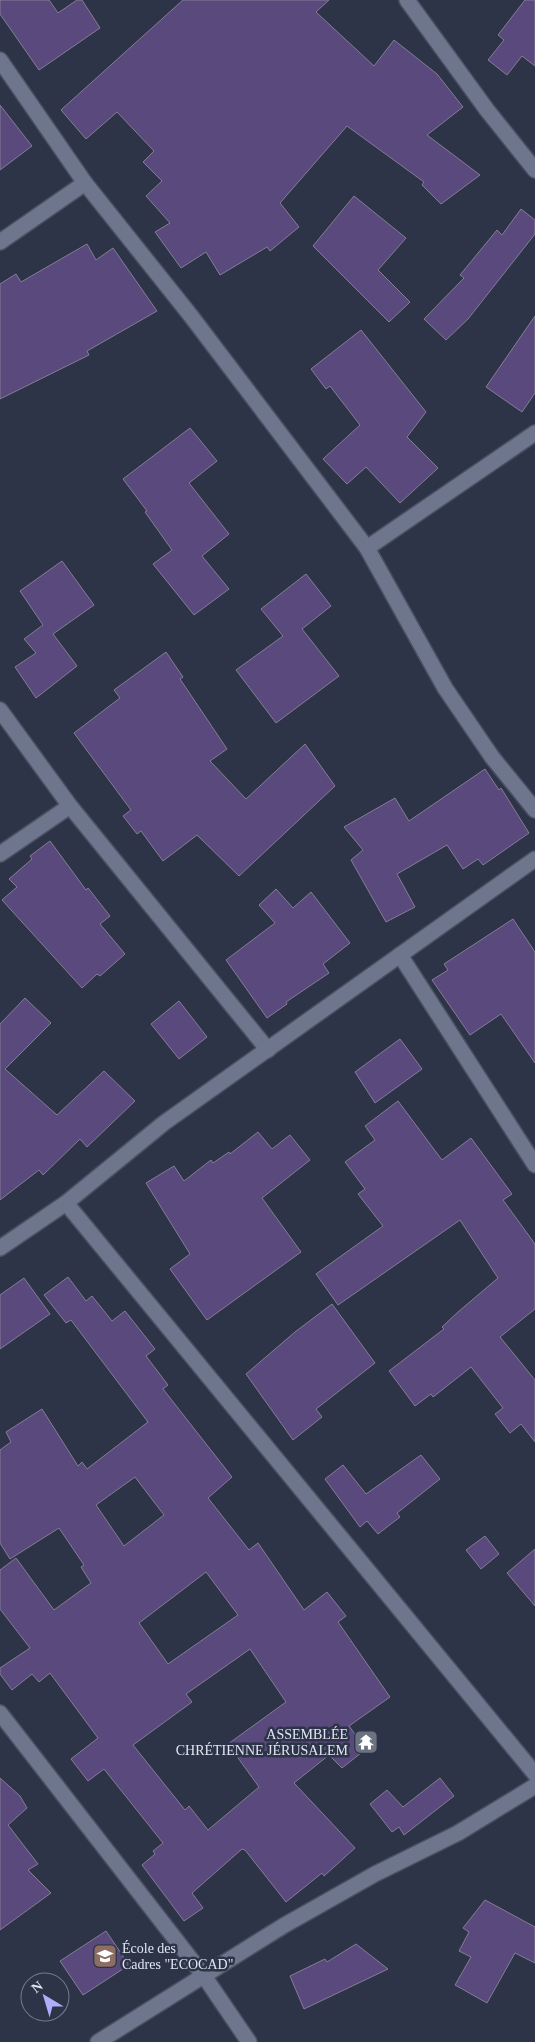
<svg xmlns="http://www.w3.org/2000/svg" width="535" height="2042" font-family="Georgia,serif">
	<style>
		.building { fill: #5a497d; stroke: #847d95; fill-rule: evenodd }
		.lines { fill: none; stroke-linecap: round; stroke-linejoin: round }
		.street-casing { stroke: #4a5061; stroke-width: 18 }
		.street { stroke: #6e768d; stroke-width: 15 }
		.labels { text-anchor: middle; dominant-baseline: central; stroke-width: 5; stroke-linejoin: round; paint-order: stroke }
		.poi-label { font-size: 14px; fill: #e0e5f2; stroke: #2d3448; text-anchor: end }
	</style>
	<rect width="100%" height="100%" fill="#2d3448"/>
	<g class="building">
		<path d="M 0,0 L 49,0 L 58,13 L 77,0 L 82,0 L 100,28 L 39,70 L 0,14 Z"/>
		<path d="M 183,0 L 329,0 L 316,12 L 374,66 L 394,40 L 437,74 L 463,107 L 427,135 L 480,175 L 441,204 L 422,185 L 424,182 L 347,126 L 280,203 L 299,227 L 270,251 L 267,247 L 220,275 L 206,252 L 181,268 L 155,232 L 170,223 L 146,196 L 162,181 L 143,162 L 154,151 L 117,112 L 86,139 L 61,110 Z"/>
		<path d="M 525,0 L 535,0 L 535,66 L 522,56 L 507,75 L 488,60 L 504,40 L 498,35 Z"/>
		<path d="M 0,105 L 32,146 L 0,170 Z"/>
		<path d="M 354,196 L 406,238 L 378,270 L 410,302 L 389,322 L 313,246 Z"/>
		<path d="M 521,209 L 535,220 L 535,234 L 468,319 L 446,340 L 424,319 L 464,278 L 460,275 L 497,230 L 502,235 Z"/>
		<path d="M 87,244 L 96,260 L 113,248 L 157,311 L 87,351 L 89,355 L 0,399 L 0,284 L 16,274 L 21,282 Z"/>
		<path d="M 535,316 L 535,393 L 522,412 L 486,387 Z"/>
		<path d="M 361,330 L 426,412 L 407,437 L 438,468 L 400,503 L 366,467 L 347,484 L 323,459 L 360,425 L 330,386 L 326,389 L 311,369 Z"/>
		<path d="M 190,428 L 217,461 L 189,483 L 229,534 L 202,556 L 229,589 L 194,615 L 153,564 L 172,550 L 145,512 L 147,511 L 123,479 Z"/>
		<path d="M 62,561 L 94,605 L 53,634 L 77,666 L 36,698 L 15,667 L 36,653 L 24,639 L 43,625 L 20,591 Z"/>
		<path d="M 306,574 L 331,606 L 302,629 L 339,676 L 276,723 L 236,670 L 283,636 L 261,609 Z"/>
		<path d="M 166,652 L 183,677 L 180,679 L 227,749 L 210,761 L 246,799 L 305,744 L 335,786 L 239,876 L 197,835 L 163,861 L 141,831 L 137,834 L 123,816 L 131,810 L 74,733 L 120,698 L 114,690 Z"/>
		<path d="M 485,769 L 499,790 L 501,788 L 529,833 L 483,865 L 478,859 L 463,869 L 447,845 L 397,874 L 415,907 L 386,922 L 351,860 L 363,850 L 344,827 L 395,798 L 409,821 Z"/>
		<path d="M 50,841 L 86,890 L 88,888 L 110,916 L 100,924 L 125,954 L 100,976 L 97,974 L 82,988 L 2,900 L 17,887 L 9,879 L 32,859 L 30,856 Z"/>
		<path d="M 276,889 L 293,908 L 311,892 L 350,943 L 323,964 L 329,973 L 286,1002 L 287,1004 L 267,1018 L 226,960 L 275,923 L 259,905 Z"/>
		<path d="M 513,919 L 535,952 L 535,1063 L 501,1014 L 470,1035 L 432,980 L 448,970 L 444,964 Z"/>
		<path d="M 25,998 L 51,1023 L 5,1069 L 57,1115 L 104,1071 L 135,1101 L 87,1147 L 80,1139 L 43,1175 L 39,1170 L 0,1200 L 0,1024 Z"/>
		<path d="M 179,1001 L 207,1037 L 179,1059 L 151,1024 Z"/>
		<path d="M 400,1039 L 422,1069 L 375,1103 L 355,1072 Z"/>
		<path d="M 398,1101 L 442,1160 L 471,1138 L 512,1194 L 503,1200 L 535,1244 L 535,1309 L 500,1337 L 535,1380 L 535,1442 L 521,1424 L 510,1433 L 495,1414 L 503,1408 L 471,1367 L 433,1397 L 431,1394 L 415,1406 L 389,1371 L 444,1329 L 442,1327 L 458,1312 L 498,1278 L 460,1220 L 338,1305 L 316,1274 L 383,1226 L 358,1194 L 365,1189 L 345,1162 L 375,1140 L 365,1126 Z"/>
		<path d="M 258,1132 L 272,1149 L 290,1135 L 310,1160 L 262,1198 L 301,1252 L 207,1320 L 170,1269 L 190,1254 L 146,1183 L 174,1166 L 184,1181 L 211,1160 L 213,1163 L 229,1152 L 230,1154 Z"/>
		<path d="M 68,1277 L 86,1301 L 92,1296 L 112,1321 L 125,1311 L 155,1349 L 146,1356 L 168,1385 L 163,1389 L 232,1477 L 208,1498 L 249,1550 L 258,1543 L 304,1610 L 327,1592 L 346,1616 L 338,1622 L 390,1697 L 349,1726 L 366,1749 L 342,1768 L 329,1755 L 294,1783 L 355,1848 L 324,1876 L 322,1873 L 286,1902 L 245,1850 L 242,1849 L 192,1893 L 203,1908 L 184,1921 L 142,1865 L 155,1854 L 153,1851 L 163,1843 L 104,1769 L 88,1781 L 71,1759 L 98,1738 L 50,1673 L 39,1682 L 32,1674 L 12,1690 L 0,1674 L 0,1668 L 30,1648 L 0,1609 L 0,1570 L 16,1558 L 54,1610 L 91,1583 L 81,1567 L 84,1565 L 59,1528 L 10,1559 L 0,1543 L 0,1450 L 11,1442 L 6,1432 L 42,1409 L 78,1466 L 82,1462 L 87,1469 L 148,1422 L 71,1320 L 66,1323 L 44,1295 ZM 135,1477 L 164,1515 L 124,1546 L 96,1505 ZM 206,1572 L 238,1615 L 168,1664 L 139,1623 ZM 250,1649 L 286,1702 L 228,1744 L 259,1787 L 208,1830 L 189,1806 L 185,1810 L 133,1745 L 192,1702 L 186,1694 Z"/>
		<path d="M 24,1278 L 50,1314 L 0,1349 L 0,1295 Z"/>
		<path d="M 332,1304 L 375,1363 L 316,1409 L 322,1417 L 293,1440 L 246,1374 L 295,1332 Z"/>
		<path d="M 421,1455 L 440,1479 L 397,1513 L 400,1517 L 378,1534 L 367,1521 L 360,1527 L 325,1479 L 343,1465 L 366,1494 Z"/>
		<path d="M 485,1536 L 499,1554 L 481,1569 L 466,1550 Z"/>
		<path d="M 535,1549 L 535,1606 L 507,1573 Z"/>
		<path d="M 0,1778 L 20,1796 L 27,1808 L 8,1825 L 38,1864 L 28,1870 L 51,1893 L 0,1930 Z"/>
		<path d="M 440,1778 L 454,1796 L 404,1835 L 399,1827 L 392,1832 L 370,1804 L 387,1790 L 403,1807 Z"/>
		<path d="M 485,1900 L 535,1927 L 535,1963 L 515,1953 L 487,2003 L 455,1985 L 471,1957 L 459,1951 L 469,1932 L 463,1928 Z"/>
		<path d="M 106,1931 L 129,1965 L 83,1995 L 60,1961 Z"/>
		<path d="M 356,1944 L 388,1969 L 304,2009 L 290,1976 L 325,1959 L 327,1962 Z"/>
	</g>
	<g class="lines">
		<g class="street-casing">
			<g id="street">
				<path d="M 407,0 L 487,110 L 535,170"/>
				<path d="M 0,60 L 85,183 L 191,316 L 367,548 L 445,688 L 492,757 L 535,810"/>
				<path d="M 0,242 L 85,183"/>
				<path d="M 367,548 L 535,433"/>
				<path d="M 0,710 L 70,806 L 268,1050"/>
				<path d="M 0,854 L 70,806"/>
				<path d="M 400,955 L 535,1165"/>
				<path d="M 66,1203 L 535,1774"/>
				<path d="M 0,1248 L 66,1203 L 164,1123 L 535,859"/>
				<path d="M 0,1713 L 204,1976 L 249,2042"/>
				<path d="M 98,2042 L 283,1926 L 375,1874 L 458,1833 L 535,1786"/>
			</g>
		</g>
		<use href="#street" class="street"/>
	</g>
	<defs>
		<g id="temple-square" transform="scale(1.25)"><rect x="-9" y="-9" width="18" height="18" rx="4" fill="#6b7280" stroke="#2d3448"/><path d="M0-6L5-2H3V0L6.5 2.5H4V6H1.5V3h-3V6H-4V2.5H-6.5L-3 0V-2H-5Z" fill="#fff"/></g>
		<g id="school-square" transform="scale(1.25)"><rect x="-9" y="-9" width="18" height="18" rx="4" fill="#8d6e63" stroke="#2d3448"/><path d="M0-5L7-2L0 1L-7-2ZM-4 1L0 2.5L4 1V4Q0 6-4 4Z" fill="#fff"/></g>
	</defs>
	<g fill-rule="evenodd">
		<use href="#temple-square" x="366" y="1742"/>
		<use href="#school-square" x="105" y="1956"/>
	</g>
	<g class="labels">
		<g class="poi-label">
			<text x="348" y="1734">ASSEMBLÉE<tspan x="348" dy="16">CHRÉTIENNE JÉRUSALEM</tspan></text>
			<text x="122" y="1948" text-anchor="start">École des<tspan x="122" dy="16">Cadres "ECOCAD"</tspan></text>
		</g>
	</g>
	<g transform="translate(45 1997) rotate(322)"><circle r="24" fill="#2d3448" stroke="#757b8c"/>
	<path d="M0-4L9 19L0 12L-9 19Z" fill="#aeaefa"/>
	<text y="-8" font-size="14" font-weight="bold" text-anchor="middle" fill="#e0e5f2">N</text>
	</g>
</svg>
